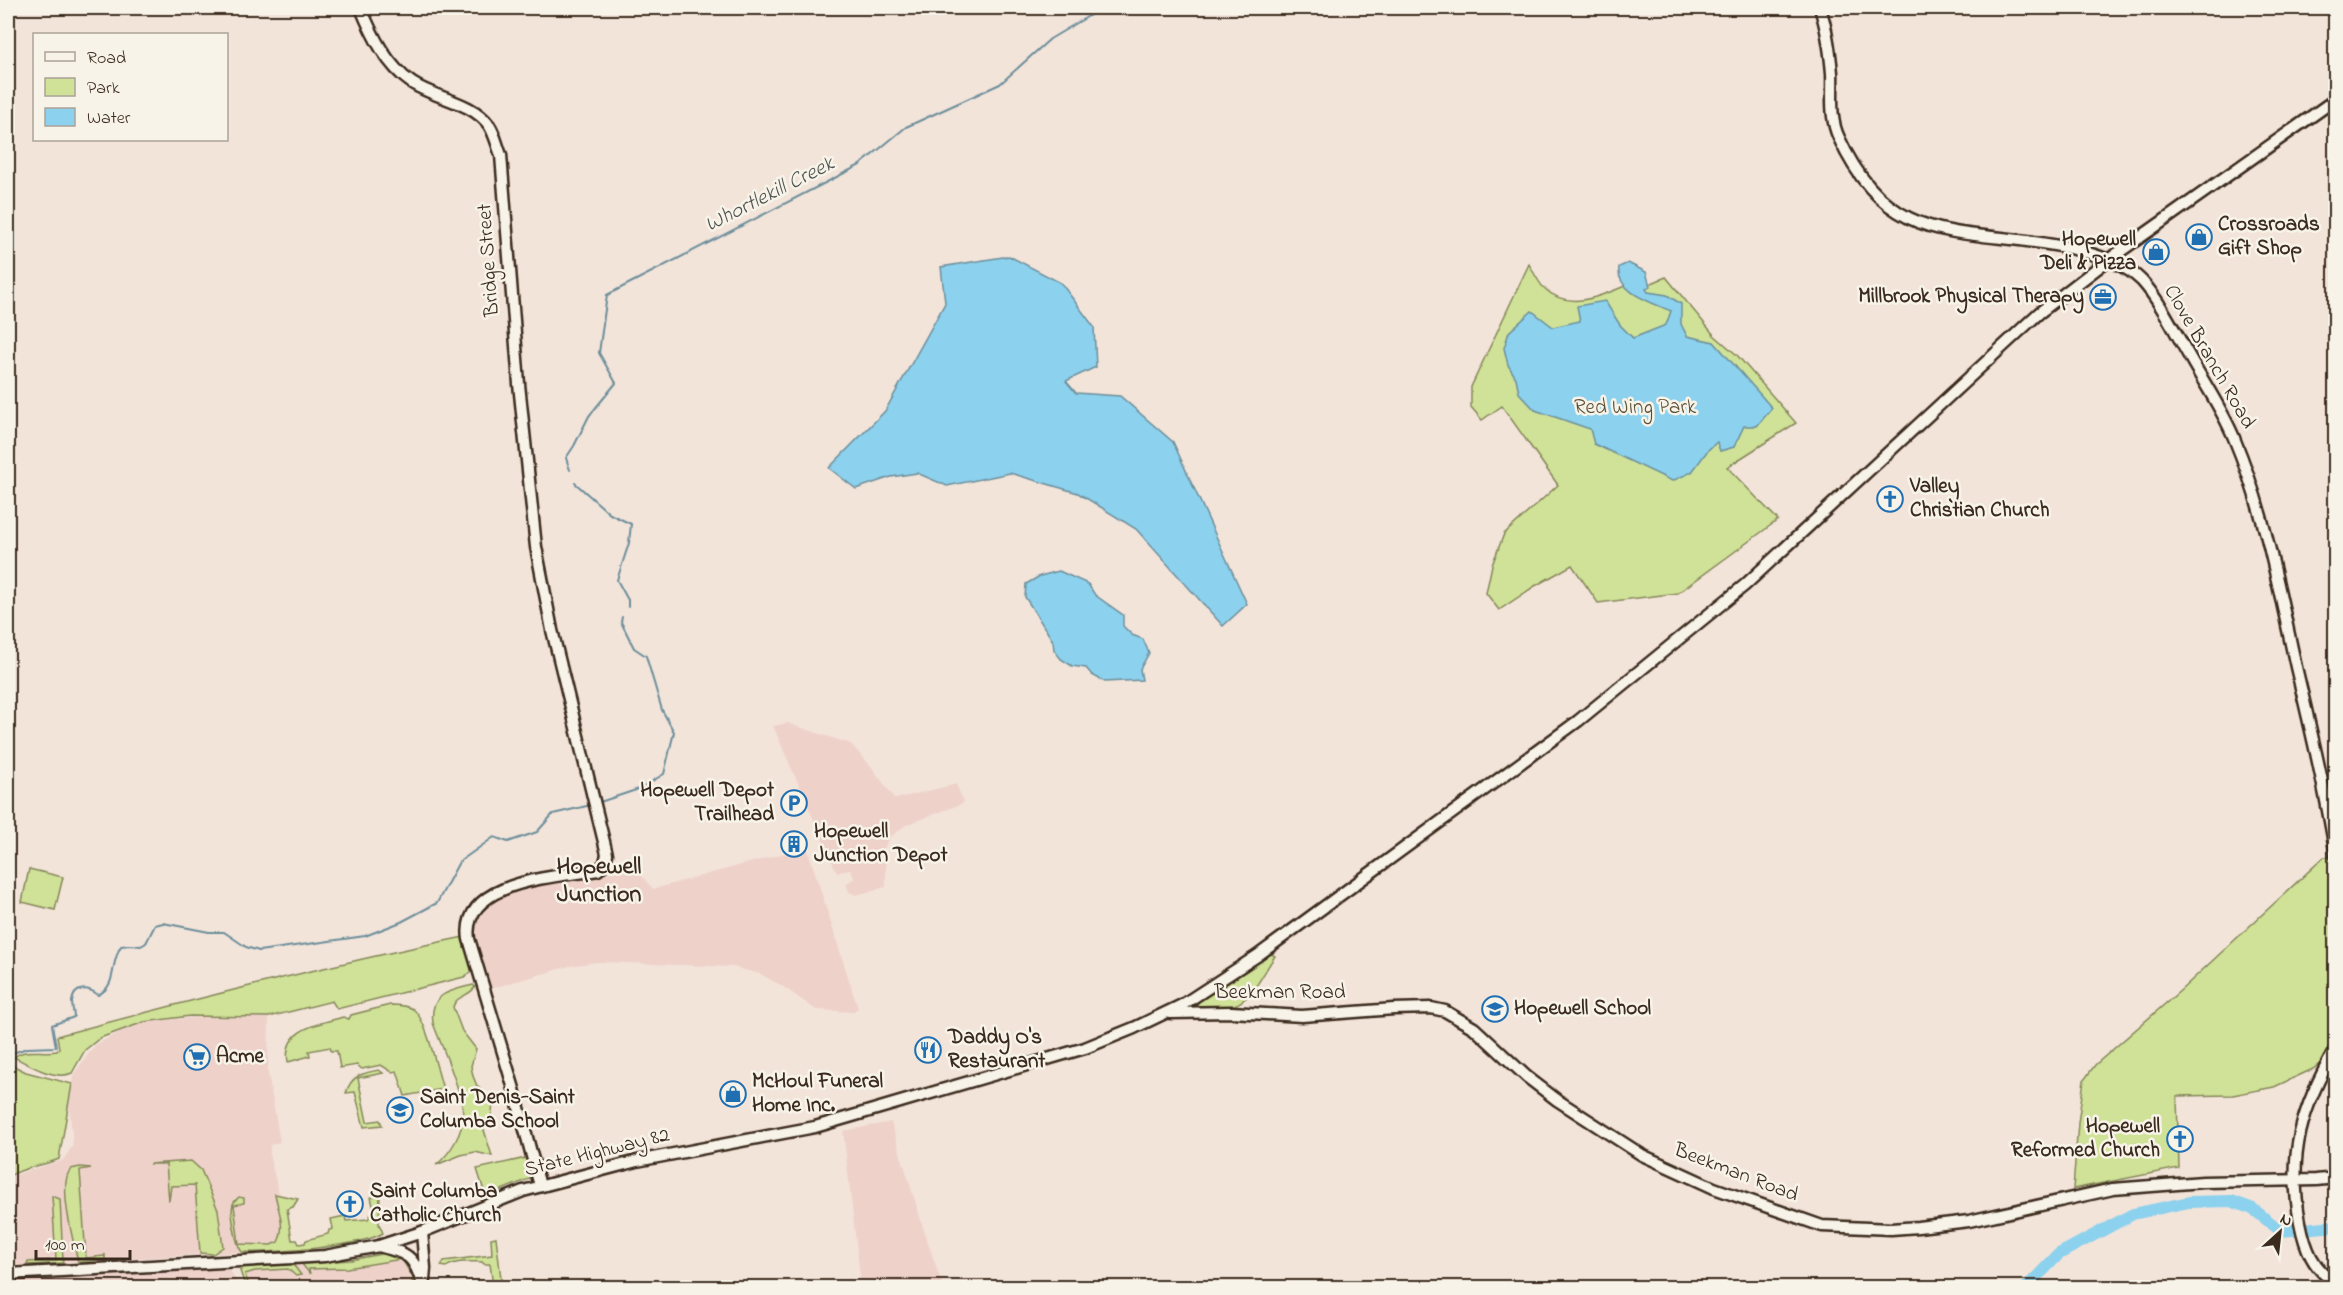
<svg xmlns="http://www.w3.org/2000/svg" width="2343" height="1295" font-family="'Indie Flower',sans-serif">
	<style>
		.built { fill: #eed2ca }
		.green { fill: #cfe297; stroke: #85865a; stroke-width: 1.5 }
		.water { fill: #8cd1ed; stroke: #6c8e9a; stroke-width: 1.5 }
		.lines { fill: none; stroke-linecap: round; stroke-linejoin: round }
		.stream { stroke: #6c8e9a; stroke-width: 2 }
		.river { stroke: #8cd1ed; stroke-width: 12 }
		.secondary-casing { stroke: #3b2a1e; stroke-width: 15 }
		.secondary { stroke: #f7f3e8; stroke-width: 10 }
		.labels { text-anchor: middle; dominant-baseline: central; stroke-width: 5; stroke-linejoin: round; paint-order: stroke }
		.poi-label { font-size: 21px; font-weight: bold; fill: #3b2a1e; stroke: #f7f3e8; text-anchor: start }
		.street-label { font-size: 21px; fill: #3b2a1e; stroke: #f7f3e8 }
		.park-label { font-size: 21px; fill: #594f36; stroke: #f7f3e8 }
		.water-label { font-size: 22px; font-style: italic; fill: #4f5452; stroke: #f7f3e8 }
		.quarter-label { font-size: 24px; font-weight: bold; fill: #3b2a1e; stroke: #f7f3e8 }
	</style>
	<rect width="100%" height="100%" fill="#f3e4da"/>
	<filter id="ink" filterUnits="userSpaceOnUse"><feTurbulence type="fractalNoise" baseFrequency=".0167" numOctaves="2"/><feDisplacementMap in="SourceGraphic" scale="12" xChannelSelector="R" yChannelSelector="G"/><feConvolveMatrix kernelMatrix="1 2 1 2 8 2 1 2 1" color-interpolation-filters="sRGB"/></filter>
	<g filter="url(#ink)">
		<g class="built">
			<path d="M 787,723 L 851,744 L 871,766 L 895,799 L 956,784 L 964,803 L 906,825 L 889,838 L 883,851 L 886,866 L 886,887 L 856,895 L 849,892 L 846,884 L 854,878 L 850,869 L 837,873 L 773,726 Z"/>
			<path d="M 807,847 L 858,1008 L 853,1012 L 816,1010 L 782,986 L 760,974 L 733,967 L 598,962 L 570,966 L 490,989 L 475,934 L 474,920 L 479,907 L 507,892 L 634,867 L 653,889 Z"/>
			<path d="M 207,1016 L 269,1017 L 268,1073 L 280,1142 L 270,1145 L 270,1158 L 283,1208 L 290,1249 L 8,1266 L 8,1179 L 14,1175 L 63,1160 L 73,1145 L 69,1105 L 73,1075 L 95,1045 L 127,1028 L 144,1022 Z"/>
			<path d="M 891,1122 L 923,1227 L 943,1287 L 875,1288 L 873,1284 L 861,1285 L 843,1131 Z"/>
			<path d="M 403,1256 L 413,1269 L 414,1288 L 246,1287 L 242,1272 L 244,1267 L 303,1263 L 340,1263 Z"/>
			<path d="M 227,1267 L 233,1275 L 238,1287 L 8,1287 L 8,1280 Z"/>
		</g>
		<g class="green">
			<path d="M 1529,264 C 1533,271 1538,282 1544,288 C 1571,314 1606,293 1635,282 L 1640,288 L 1666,277 L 1714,335 L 1737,355 L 1796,423 L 1727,467 L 1778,520 L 1678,593 L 1598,603 L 1572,565 L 1535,586 L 1499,610 L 1486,593 L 1492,565 L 1504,534 L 1558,485 L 1502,406 L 1482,420 L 1471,407 L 1471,387 Z"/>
			<path d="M 2324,857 L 2332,857 L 2336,880 L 2336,1037 L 2323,1061 L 2313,1069 L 2274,1087 L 2233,1095 L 2177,1096 L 2179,1168 L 2073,1189 L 2078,1123 L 2084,1080 L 2095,1065 L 2181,990 Z"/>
			<path d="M 29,869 L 63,877 L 55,910 L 22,902 Z"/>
			<path d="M 464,937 L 474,970 L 464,977 L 337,1009 L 332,1001 L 269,1017 L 190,1016 L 144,1022 L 100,1038 L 85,1050 L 72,1073 C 55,1081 29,1065 14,1057 C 27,1047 42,1054 57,1051 L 59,1048 L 57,1036 C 192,1000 327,965 464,937 Z"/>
			<path d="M 1270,953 L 1275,956 C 1262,974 1252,1003 1228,1007 C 1219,1008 1208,1007 1199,1007 L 1197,1005 L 1199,1001 Z"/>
			<path d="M 473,985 L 475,987 C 469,997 456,995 453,1007 L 462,1031 L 476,1049 L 471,1066 L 473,1076 L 477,1086 L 491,1099 L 493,1105 L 491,1117 L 484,1130 L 492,1156 L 475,1152 L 461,1155 L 436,1165 C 450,1154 464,1132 463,1113 C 462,1091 441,1045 433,1023 C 429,993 450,991 473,985 Z"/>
			<path d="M 390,1005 C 397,1005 406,1005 413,1009 C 427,1019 437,1071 443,1089 L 405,1096 L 397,1071 L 392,1072 L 381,1065 L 362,1069 L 357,1065 L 340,1068 L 337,1051 L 331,1051 L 330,1047 L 309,1051 L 310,1056 L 288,1062 C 282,1028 319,1024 343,1017 L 349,1019 L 351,1015 Z"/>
			<path d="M 12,1065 L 26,1072 L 72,1084 L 59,1159 C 43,1166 22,1167 8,1177 L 8,1070 Z"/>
			<path d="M 379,1070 L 383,1073 L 358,1078 L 367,1122 L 380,1120 L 382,1125 L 364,1127 L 355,1092 L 346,1093 C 351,1076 362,1073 379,1070 Z"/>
			<path d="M 526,1158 L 531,1175 L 529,1179 L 479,1199 L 485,1194 L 477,1169 Z"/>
			<path d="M 191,1161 L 201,1170 L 218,1210 L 223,1247 L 213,1254 L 200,1253 L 195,1185 L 171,1186 L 169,1201 L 166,1164 L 149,1164 Z"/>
			<path d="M 80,1167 L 91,1168 L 80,1170 L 86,1258 L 104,1256 L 105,1254 L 105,1260 L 78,1262 C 74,1243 57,1183 71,1169 Z"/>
			<path d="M 275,1194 L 298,1199 L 293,1207 L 287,1209 L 292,1240 L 297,1240 L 299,1244 L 305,1243 L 306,1240 L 328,1234 L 329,1230 L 333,1229 L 331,1219 L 345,1216 L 346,1221 L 368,1219 L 374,1210 L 371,1197 L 380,1195 L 379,1224 L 383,1233 C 361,1247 270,1253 242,1252 C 236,1245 230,1213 233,1204 C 234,1201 236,1200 239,1197 L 244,1198 L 244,1203 L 234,1205 L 239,1244 L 271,1245 L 278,1242 C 286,1226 278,1210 275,1194 Z"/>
			<path d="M 52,1196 L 60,1199 L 63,1261 L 62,1263 L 27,1265 L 28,1262 L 56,1260 Z"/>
			<path d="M 496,1237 L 502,1287 L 487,1287 L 493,1286 L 490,1264 L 484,1264 L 482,1262 C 470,1262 456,1260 446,1267 L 441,1266 L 444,1261 L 492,1255 L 491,1238 Z"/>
			<path d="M 391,1252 L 405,1256 L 416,1275 L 416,1287 L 410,1287 L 413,1278 L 402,1259 L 347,1268 L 309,1269 L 310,1274 L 301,1263 L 351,1260 Z"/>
			<path d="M 292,1263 L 301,1275 L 296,1276 L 288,1269 L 255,1271 L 245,1274 L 249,1286 L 247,1287 L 245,1285 L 240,1271 L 245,1266 Z"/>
		</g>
		<g class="water">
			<path d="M 1009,256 L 1061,283 L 1094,327 L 1096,367 L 1066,381 L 1076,393 L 1120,396 L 1173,442 L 1247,604 L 1223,626 L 1136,529 L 1078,493 L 1010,473 L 947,486 L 917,473 L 891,477 L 856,489 L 829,468 L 885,411 L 945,303 L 941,267 Z"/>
			<path d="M 1628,263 L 1646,272 L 1650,286 L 1646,289 L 1648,292 L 1667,295 L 1681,304 L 1681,324 L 1687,336 L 1714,342 L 1772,408 L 1757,426 L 1744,426 L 1734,447 L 1720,451 L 1717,442 L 1708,450 L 1692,472 L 1672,481 L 1594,444 L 1590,429 L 1535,410 L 1519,393 L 1516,378 L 1508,365 L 1504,348 L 1509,332 L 1532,311 L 1553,327 L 1580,321 L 1577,306 L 1605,301 L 1620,325 L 1633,338 L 1666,325 L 1671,311 C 1653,303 1615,292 1619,267 Z"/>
			<path d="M 1059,571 L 1088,584 L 1095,595 L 1123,615 L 1123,626 L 1132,635 L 1143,639 L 1149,653 L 1140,669 L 1142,680 L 1105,682 L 1092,675 L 1086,668 L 1072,666 L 1061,659 L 1054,650 L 1053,641 L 1025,597 L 1026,584 L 1040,576 Z"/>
		</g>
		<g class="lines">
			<g class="stream">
				<path d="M 570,470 L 566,458 L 574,446 L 589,416 L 616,383 L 599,353 L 607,295 L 860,165 L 906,127 L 1000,84 L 1050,39 L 1102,8"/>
				<path d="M 575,483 L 610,514 L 631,524 L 629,543 L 617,580 L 628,600 L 628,607"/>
				<path d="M 600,802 L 639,789 L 664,774 L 674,732 L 662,710 L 646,656 L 634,648 L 621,622 L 622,617"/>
				<path d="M 8,1061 L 10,1054 L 27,1048 L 56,1047 L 52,1025 L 74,1017 C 74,1012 72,1008 72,1002 C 74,986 88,987 98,995 C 118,985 109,965 121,946 L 130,945 L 141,946 L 146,943 L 155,925 L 163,923 L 209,932 L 224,932 L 246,947 L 259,951 L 365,936 L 401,922 L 437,903 L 459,862 L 494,837 L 508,842 L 537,832 L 553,814 L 591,805"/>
			</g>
			<path class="river" d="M 2026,1288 L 2059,1254 L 2133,1214 L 2189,1202 L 2231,1201 L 2253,1209 L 2281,1231 L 2336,1226"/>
			<g class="secondary-casing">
				<g id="secondary">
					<path d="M 361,8 C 372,35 387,66 412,83 C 436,99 471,101 489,125 C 495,134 497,145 501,155 L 519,384 L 536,547 L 552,630 L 607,854 L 605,863 L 598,870 C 558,877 460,880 469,939 L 514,1089 L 540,1186"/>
					<path d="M 1820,8 C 1827,29 1830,50 1832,73 C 1833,95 1829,117 1839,138 C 1893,257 1974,224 2078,250 C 2100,256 2125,264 2142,281 C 2160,301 2175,332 2189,356 C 2204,383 2222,409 2234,438 C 2265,512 2279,590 2296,667 C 2311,730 2326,793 2336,856"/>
					<path d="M 1170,1013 L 1231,1012 L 1302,1016 L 1394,1009 L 1431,1008 L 1445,1011 L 1474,1028 L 1527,1077 L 1557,1100 L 1642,1155 L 1714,1188 L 1822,1226 L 1891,1229 L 1918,1227 L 1969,1221 L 2113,1189 L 2203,1182 L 2316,1180 L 2336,1178"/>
					<path d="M 2336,1048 C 2302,1107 2287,1154 2300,1222 C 2305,1248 2313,1269 2336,1283"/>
					<path d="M 422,1232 L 425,1268 L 424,1280"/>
					<path d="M 379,1246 C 409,1254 413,1255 423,1285"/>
					<path d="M 8,1274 L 293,1258 L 325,1256 L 379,1246 L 422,1232 L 523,1191 L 637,1161 L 815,1127 L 1085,1048 L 1134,1028 L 1182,1005 L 1257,956 L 1578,721 L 1745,585 L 2039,313 L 2108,260 L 2336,99"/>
				</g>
			</g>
			<use href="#secondary" class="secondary"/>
		</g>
	</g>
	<defs>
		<g id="shop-ring" transform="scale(1.35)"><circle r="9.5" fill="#f7f3e8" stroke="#1f6fb2" stroke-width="1.5"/><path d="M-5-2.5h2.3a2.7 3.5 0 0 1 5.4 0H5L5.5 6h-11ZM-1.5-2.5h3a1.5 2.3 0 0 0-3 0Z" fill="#1f6fb2"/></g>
		<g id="office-ring" transform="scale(1.35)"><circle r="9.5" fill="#f7f3e8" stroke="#1f6fb2" stroke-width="1.5"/><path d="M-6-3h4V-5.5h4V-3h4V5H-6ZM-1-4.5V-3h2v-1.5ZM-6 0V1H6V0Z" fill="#1f6fb2"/></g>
		<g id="church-ring" transform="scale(1.35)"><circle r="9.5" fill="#f7f3e8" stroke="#1f6fb2" stroke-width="1.5"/><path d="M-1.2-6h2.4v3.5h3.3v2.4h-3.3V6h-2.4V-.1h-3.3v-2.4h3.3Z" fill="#1f6fb2"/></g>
		<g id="parking-ring" transform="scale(1.35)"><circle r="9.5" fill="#f7f3e8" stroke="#1f6fb2" stroke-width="1.5"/><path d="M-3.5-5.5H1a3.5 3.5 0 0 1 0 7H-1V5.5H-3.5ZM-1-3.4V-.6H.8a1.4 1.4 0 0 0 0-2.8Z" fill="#1f6fb2"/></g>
		<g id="building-ring" transform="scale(1.35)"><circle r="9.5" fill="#f7f3e8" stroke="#1f6fb2" stroke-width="1.5"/><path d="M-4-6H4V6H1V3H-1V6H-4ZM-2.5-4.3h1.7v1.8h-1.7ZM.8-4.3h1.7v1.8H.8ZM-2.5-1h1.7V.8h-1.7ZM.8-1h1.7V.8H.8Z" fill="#1f6fb2"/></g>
		<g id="school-ring" transform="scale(1.35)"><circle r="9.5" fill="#f7f3e8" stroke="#1f6fb2" stroke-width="1.5"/><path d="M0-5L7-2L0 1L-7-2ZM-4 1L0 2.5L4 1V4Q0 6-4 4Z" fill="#1f6fb2"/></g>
		<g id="restaurant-ring" transform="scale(1.35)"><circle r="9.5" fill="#f7f3e8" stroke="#1f6fb2" stroke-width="1.5"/><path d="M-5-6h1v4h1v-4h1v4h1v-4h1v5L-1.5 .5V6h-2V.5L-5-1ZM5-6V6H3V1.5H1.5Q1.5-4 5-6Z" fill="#1f6fb2"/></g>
		<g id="supermarket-ring" transform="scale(1.35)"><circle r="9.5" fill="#f7f3e8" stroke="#1f6fb2" stroke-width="1.5"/><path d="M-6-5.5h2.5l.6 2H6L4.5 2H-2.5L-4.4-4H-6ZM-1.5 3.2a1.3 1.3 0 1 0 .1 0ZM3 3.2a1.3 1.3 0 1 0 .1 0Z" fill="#1f6fb2"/></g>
	</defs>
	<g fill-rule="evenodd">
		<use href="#shop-ring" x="2199" y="237"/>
		<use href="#shop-ring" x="2156" y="252"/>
		<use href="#office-ring" x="2103" y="297"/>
		<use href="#church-ring" x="1890" y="499"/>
		<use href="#parking-ring" x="794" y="803"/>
		<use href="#building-ring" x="794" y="844"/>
		<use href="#school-ring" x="1495" y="1009"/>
		<use href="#restaurant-ring" x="928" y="1050"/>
		<use href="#supermarket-ring" x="197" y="1057"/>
		<use href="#shop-ring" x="733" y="1094"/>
		<use href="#school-ring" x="400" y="1110"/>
		<use href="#church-ring" x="2180" y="1139"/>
		<use href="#church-ring" x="350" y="1204"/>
	</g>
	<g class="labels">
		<g class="poi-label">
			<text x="2218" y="225">Crossroads<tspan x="2218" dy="24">Gift Shop</tspan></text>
			<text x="2136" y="240" text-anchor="end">Hopewell<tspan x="2136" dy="24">Deli &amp; Pizza</tspan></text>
			<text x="2084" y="297" text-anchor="end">Millbrook Physical Therapy</text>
			<text x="1910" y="487">Valley<tspan x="1910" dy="24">Christian Church</tspan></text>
			<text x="774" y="791" text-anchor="end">Hopewell Depot<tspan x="774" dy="24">Trailhead</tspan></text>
			<text x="814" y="832">Hopewell<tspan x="814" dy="24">Junction Depot</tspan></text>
			<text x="1514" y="1009">Hopewell School</text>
			<text x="948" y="1038">Daddy O's<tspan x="948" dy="24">Restaurant</tspan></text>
			<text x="216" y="1057">Acme</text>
			<text x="752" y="1082">McHoul Funeral<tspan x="752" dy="24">Home Inc.</tspan></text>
			<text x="420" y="1098">Saint Denis-Saint<tspan x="420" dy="24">Columba School</tspan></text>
			<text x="2160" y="1127" text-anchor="end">Hopewell<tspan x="2160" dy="24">Reformed Church</tspan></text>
			<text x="370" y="1192">Saint Columba<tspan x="370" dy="24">Catholic Church</tspan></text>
		</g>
		<g class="street-label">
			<text transform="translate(489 260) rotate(-94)">Bridge Street</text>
			<text transform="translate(2209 357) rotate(60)">Clove Branch Road</text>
			<text x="1280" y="993">Beekman Road</text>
			<text transform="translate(597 1153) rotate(-14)">State Highway 82</text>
			<text transform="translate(1736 1173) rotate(21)">Beekman Road</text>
		</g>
		<g class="park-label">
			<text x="1635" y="408">Red Wing Park</text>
		</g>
		<g class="water-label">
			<text transform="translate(770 195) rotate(-27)">Whortlekill Creek</text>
		</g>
		<g class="quarter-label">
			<text x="599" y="867">Hopewell<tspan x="599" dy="28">Junction</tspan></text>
		</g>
	</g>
	<rect width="2343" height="1295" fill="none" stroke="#f7f3e8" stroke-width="30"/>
	<rect x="15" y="15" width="2313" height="1265" fill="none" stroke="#3b2a1e" stroke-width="2" filter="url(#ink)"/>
	<rect x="33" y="33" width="195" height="108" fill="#f7f3e8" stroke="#aca397" stroke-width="1.5"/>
	<rect x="45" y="52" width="30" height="9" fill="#f7f3e8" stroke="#aca397" stroke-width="1.5"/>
	<text x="87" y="63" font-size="18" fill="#3b2a1e">Road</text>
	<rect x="45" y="78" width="30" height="18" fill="#cfe297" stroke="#aca397" stroke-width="1.5"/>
	<text x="87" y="93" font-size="18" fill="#3b2a1e">Park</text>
	<rect x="45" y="108" width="30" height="18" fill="#8cd1ed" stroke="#aca397" stroke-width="1.5"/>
	<text x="87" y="123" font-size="18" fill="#3b2a1e">Water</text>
	<g transform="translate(2280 1232) rotate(27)" stroke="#f7f3e8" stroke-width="4.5" paint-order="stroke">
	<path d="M0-4.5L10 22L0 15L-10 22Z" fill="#3b2a1e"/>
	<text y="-9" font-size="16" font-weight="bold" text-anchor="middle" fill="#3b2a1e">N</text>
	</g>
	<path d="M36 1250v9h94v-9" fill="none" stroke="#3b2a1e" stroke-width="3"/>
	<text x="45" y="1250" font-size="18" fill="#3b2a1e" stroke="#f7f3e8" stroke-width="4.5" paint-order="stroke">100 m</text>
</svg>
